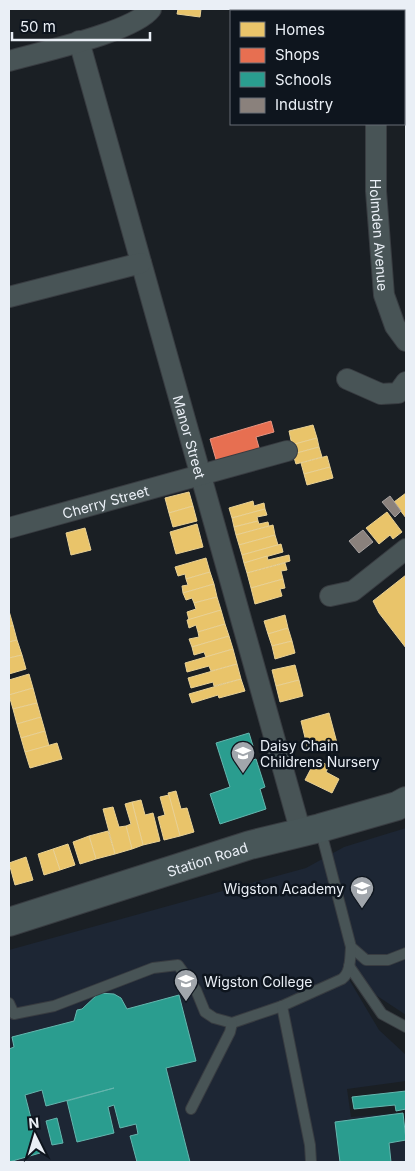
<svg xmlns="http://www.w3.org/2000/svg" width="415" height="1171" font-family="Inter,sans-serif">
	<style>
		.built { fill: #1d2634 }
		.homes { fill: #e9c46a; stroke: #e9d194 }
		.shops { fill: #e76f51; stroke: #e89582 }
		.schools { fill: #2a9d8f; stroke: #64b6ae }
		.industry { fill: #8a817c; stroke: #a7a2a1 }
		.lines { fill: none; stroke-linecap: round; stroke-linejoin: round }
		.service-casing { stroke: #383c41; stroke-width: 12 }
		.minor-casing { stroke: #383c41; stroke-width: 22 }
		.secondary-casing { stroke: #383c41; stroke-width: 30 }
		.service { stroke: #485456; stroke-width: 10 }
		.minor { stroke: #485456; stroke-width: 20 }
		.secondary { stroke: #485658; stroke-width: 28 }
		.labels { text-anchor: middle; dominant-baseline: central; stroke-width: 5; stroke-linejoin: round; paint-order: stroke }
		.street-label { font-size: 14px; fill: #eaeff6; stroke: #0e151e }
		.poi-label { font-size: 14px; fill: #eaeff6; stroke: #0e151e; text-anchor: start }
	</style>
	<rect width="100%" height="100%" fill="#1a1f24"/>
	<path class="built" d="M 406,828 L 406,1015 L 347,976 L 379,1030 L 406,1055 L 406,1081 L 347,1089 L 351,1117 L 403,1113 L 406,1140 L 406,1162 L 9,1162 L 9,950 L 306,868 L 344,847 Z"/>
	<g class="homes">
		<path d="M 178,9 L 201,9 L 200,17 L 177,14 Z"/>
		<path d="M 313,425 L 317,438 L 292,445 L 289,431 Z"/>
		<path d="M 317,438 L 319,447 L 293,454 L 291,445 Z"/>
		<path d="M 319,447 L 322,457 L 296,464 L 293,454 Z"/>
		<path d="M 327,456 L 330,467 L 304,474 L 301,463 Z"/>
		<path d="M 330,467 L 333,478 L 307,485 L 304,474 Z"/>
		<path d="M 189,492 L 193,506 L 169,513 L 165,498 Z"/>
		<path d="M 406,493 L 406,518 L 394,502 Z"/>
		<path d="M 253,501 L 254,506 L 264,503 L 265,509 L 232,518 L 229,508 Z"/>
		<path d="M 193,506 L 197,521 L 173,527 L 169,513 Z"/>
		<path d="M 265,509 L 267,515 L 257,517 L 258,521 L 234,527 L 232,518 Z"/>
		<path d="M 387,512 L 402,532 L 393,539 L 390,535 L 379,544 L 366,528 Z"/>
		<path d="M 258,521 L 259,524 L 268,522 L 269,526 L 236,535 L 234,527 Z"/>
		<path d="M 197,524 L 203,547 L 176,554 L 170,532 Z"/>
		<path d="M 273,525 L 275,535 L 239,545 L 236,535 Z"/>
		<path d="M 85,528 L 91,550 L 71,555 L 66,533 Z"/>
		<path d="M 275,535 L 278,545 L 242,555 L 239,545 Z"/>
		<path d="M 281,544 L 283,552 L 244,563 L 242,555 Z"/>
		<path d="M 289,555 L 290,561 L 247,573 L 244,563 L 267,556 L 268,560 Z"/>
		<path d="M 206,558 L 210,572 L 186,579 L 185,574 L 178,576 L 175,567 Z"/>
		<path d="M 285,563 L 287,570 L 281,571 L 283,579 L 251,588 L 247,573 Z"/>
		<path d="M 210,572 L 214,584 L 183,593 L 182,586 L 188,585 L 186,579 Z"/>
		<path d="M 406,575 L 406,648 L 379,613 L 373,601 Z"/>
		<path d="M 283,579 L 285,588 L 280,589 L 282,596 L 255,604 L 251,588 Z"/>
		<path d="M 214,584 L 217,597 L 194,603 L 192,598 L 186,600 L 183,593 Z"/>
		<path d="M 217,597 L 221,610 L 189,620 L 187,612 L 196,609 L 194,603 Z"/>
		<path d="M 221,610 L 225,624 L 198,632 L 196,625 L 189,628 L 187,620 Z"/>
		<path d="M 9,611 L 13,625 L 9,627 Z"/>
		<path d="M 285,615 L 288,628 L 268,634 L 264,621 Z"/>
		<path d="M 225,624 L 229,636 L 192,647 L 189,639 L 199,637 L 198,632 Z"/>
		<path d="M 13,625 L 17,640 L 9,642 L 9,627 Z"/>
		<path d="M 288,628 L 292,641 L 272,646 L 268,634 Z"/>
		<path d="M 229,636 L 233,649 L 206,657 L 204,652 L 194,655 L 192,647 Z"/>
		<path d="M 17,640 L 22,655 L 9,658 L 9,642 Z"/>
		<path d="M 292,641 L 295,653 L 275,659 L 272,646 Z"/>
		<path d="M 233,649 L 237,664 L 211,671 L 209,666 L 187,672 L 185,663 Z"/>
		<path d="M 22,655 L 26,669 L 9,674 L 9,658 Z"/>
		<path d="M 237,664 L 241,679 L 214,686 L 213,682 L 191,688 L 188,678 Z"/>
		<path d="M 295,665 L 299,680 L 276,686 L 272,670 Z"/>
		<path d="M 29,674 L 33,688 L 9,695 L 9,680 Z"/>
		<path d="M 241,679 L 245,691 L 219,698 L 218,695 L 192,703 L 189,694 Z"/>
		<path d="M 299,680 L 303,696 L 280,702 L 276,686 Z"/>
		<path d="M 33,688 L 37,703 L 13,709 L 9,695 Z"/>
		<path d="M 37,703 L 41,717 L 17,724 L 13,709 Z"/>
		<path d="M 329,713 L 337,743 L 308,750 L 301,721 Z"/>
		<path d="M 41,717 L 45,731 L 21,738 L 17,724 Z"/>
		<path d="M 45,731 L 49,746 L 25,752 L 21,738 Z"/>
		<path d="M 57,743 L 62,759 L 30,768 L 25,752 Z"/>
		<path d="M 316,759 L 329,766 L 326,772 L 339,779 L 332,793 L 305,780 Z"/>
		<path d="M 176,791 L 181,809 L 187,808 L 194,832 L 180,836 L 168,793 Z"/>
		<path d="M 169,795 L 180,836 L 164,840 L 158,817 L 165,815 L 160,797 Z"/>
		<path d="M 141,800 L 145,815 L 153,813 L 160,841 L 143,845 L 132,802 Z"/>
		<path d="M 132,802 L 143,845 L 132,849 L 126,826 L 131,824 L 125,804 Z"/>
		<path d="M 113,807 L 119,827 L 126,826 L 132,849 L 115,854 L 103,809 Z"/>
		<path d="M 108,831 L 115,854 L 96,859 L 89,836 Z"/>
		<path d="M 89,836 L 96,859 L 80,864 L 73,842 Z"/>
		<path d="M 68,844 L 75,865 L 60,870 L 53,849 Z"/>
		<path d="M 53,849 L 60,870 L 44,875 L 38,854 Z"/>
		<path d="M 26,857 L 33,880 L 15,885 L 9,863 Z"/>
	</g>
	<path class="shops" d="M 271,421 L 274,432 L 256,437 L 260,451 L 217,463 L 210,439 Z"/>
	<g class="schools">
		<path d="M 249,733 L 253,746 L 246,749 L 250,761 L 256,759 L 265,787 L 260,789 L 266,809 L 220,824 L 210,794 L 230,787 L 216,743 Z"/>
		<path d="M 99,993 L 114,994 L 121,998 L 127,1009 L 179,995 L 196,1061 L 166,1068 L 190,1162 L 137,1162 L 130,1136 L 138,1134 L 136,1124 L 120,1128 L 114,1105 L 108,1107 L 114,1133 L 77,1142 L 67,1101 L 114,1088 L 46,1106 L 42,1090 L 25,1095 L 40,1153 L 9,1162 L 9,1049 L 14,1047 L 12,1037 L 74,1021 L 77,1010 L 82,1009 Z"/>
		<path d="M 406,1091 L 406,1109 L 396,1111 L 395,1105 L 354,1109 L 352,1097 Z"/>
		<path d="M 403,1113 L 406,1140 L 389,1143 L 391,1162 L 340,1162 L 335,1122 Z"/>
		<path d="M 57,1118 L 63,1143 L 52,1145 L 46,1121 Z"/>
	</g>
	<g class="industry">
		<path d="M 390,496 L 401,511 L 395,517 L 382,502 Z"/>
		<path d="M 363,530 L 373,542 L 359,553 L 349,541 Z"/>
	</g>
	<g class="lines">
		<g class="service-casing">
			<g id="service">
				<path d="M 320,828 L 351,947 L 366,960 L 388,960 L 406,953"/>
				<path d="M 349,966 L 382,1014 L 406,1027"/>
				<path d="M 9,1003 L 14,1014 L 54,1006 L 153,968 L 178,965 L 196,990 L 205,1012 L 214,1018 L 232,1023 L 282,1006 L 342,979 C 351,972 350,958 351,947"/>
				<path d="M 282,1006 L 310,1145 L 311,1162"/>
				<path d="M 191,1109 L 230,1032 L 232,1023"/>
			</g>
		</g>
		<g class="minor-casing">
			<g id="minor">
				<path d="M 378,11 L 378,9"/>
				<path id="s1" d="M 79,41 L 301,833"/>
				<path d="M 9,61 C 40,52 134,32 151,9"/>
				<path id="s2" d="M 376,124 L 376,191 L 384,295 L 395,326 L 406,341"/>
				<path d="M 9,297 L 141,263"/>
				<path d="M 347,379 L 381,394 L 398,393 L 406,382"/>
				<path id="s3" d="M 9,528 L 287,451"/>
				<path d="M 330,596 L 353,591 L 406,549"/>
			</g>
		</g>
		<g class="secondary-casing">
			<g id="secondary">
				<path id="s4" d="M 9,922 L 250,845 L 320,828 L 397,806 L 406,801"/>
			</g>
		</g>
		<use href="#service" class="service"/>
		<use href="#minor" class="minor"/>
		<use href="#secondary" class="secondary"/>
	</g>
	<defs>
		<g id="school-pin" transform="scale(1.25)"><path d="M0 17L-7.5 6A9.5 9.5 0 1 1 7.5 6Z" fill="#a1a6ac" stroke="#0e151e"/><path d="M0-5L7-2L0 1L-7-2ZM-4 1L0 2.5L4 1V4Q0 6-4 4Z" fill="#fff"/></g>
	</defs>
	<g fill-rule="evenodd">
		<use href="#school-pin" x="243" y="753"/>
		<use href="#school-pin" x="362" y="888"/>
		<use href="#school-pin" x="186" y="981"/>
	</g>
	<g class="labels">
		<g class="street-label">
			<text stroke="none"><textPath href="#s2" startOffset="111">Holmden Avenue</textPath></text>
			<text stroke="none"><textPath href="#s1" startOffset="411">Manor Street</textPath></text>
			<text stroke="none"><textPath href="#s3" startOffset="100">Cherry Street</textPath></text>
			<text stroke="none"><textPath href="#s4" startOffset="208">Station Road</textPath></text>
		</g>
		<g class="poi-label">
			<text x="260" y="745">Daisy Chain<tspan x="260" dy="16">Childrens Nursery</tspan></text>
			<text x="344" y="888" text-anchor="end">Wigston Academy</text>
			<text x="204" y="981">Wigston College</text>
		</g>
	</g>
	<rect width="415" height="1171" fill="none" stroke="#eaeff6" stroke-width="20"/>
	<rect x="230" y="10" width="175" height="115" fill="#0e151e" stroke="#666c74"/>
	<rect x="240" y="22" width="25" height="15" fill="#e9c46a" stroke="#666c74"/>
	<text x="275" y="35" font-size="15" fill="#eaeff6">Homes</text>
	<rect x="240" y="48" width="25" height="15" fill="#e76f51" stroke="#666c74"/>
	<text x="275" y="60" font-size="15" fill="#eaeff6">Shops</text>
	<rect x="240" y="72" width="25" height="15" fill="#2a9d8f" stroke="#666c74"/>
	<text x="275" y="85" font-size="15" fill="#eaeff6">Schools</text>
	<rect x="240" y="98" width="25" height="15" fill="#8a817c" stroke="#666c74"/>
	<text x="275" y="110" font-size="15" fill="#eaeff6">Industry</text>
	<g transform="translate(35 1136) rotate(355)" stroke="#0e151e" stroke-width="4" paint-order="stroke">
	<path d="M0-4L9 19L0 12L-9 19Z" fill="#eaeff6"/>
	<text y="-8" font-size="14" font-weight="bold" text-anchor="middle" fill="#eaeff6">N</text>
	</g>
	<path d="M12 32v8h138v-8" fill="none" stroke="#eaeff6" stroke-width="2.5"/>
	<text x="20" y="32" font-size="15" fill="#eaeff6" stroke="#0e151e" stroke-width="4" paint-order="stroke">50 m</text>
</svg>
